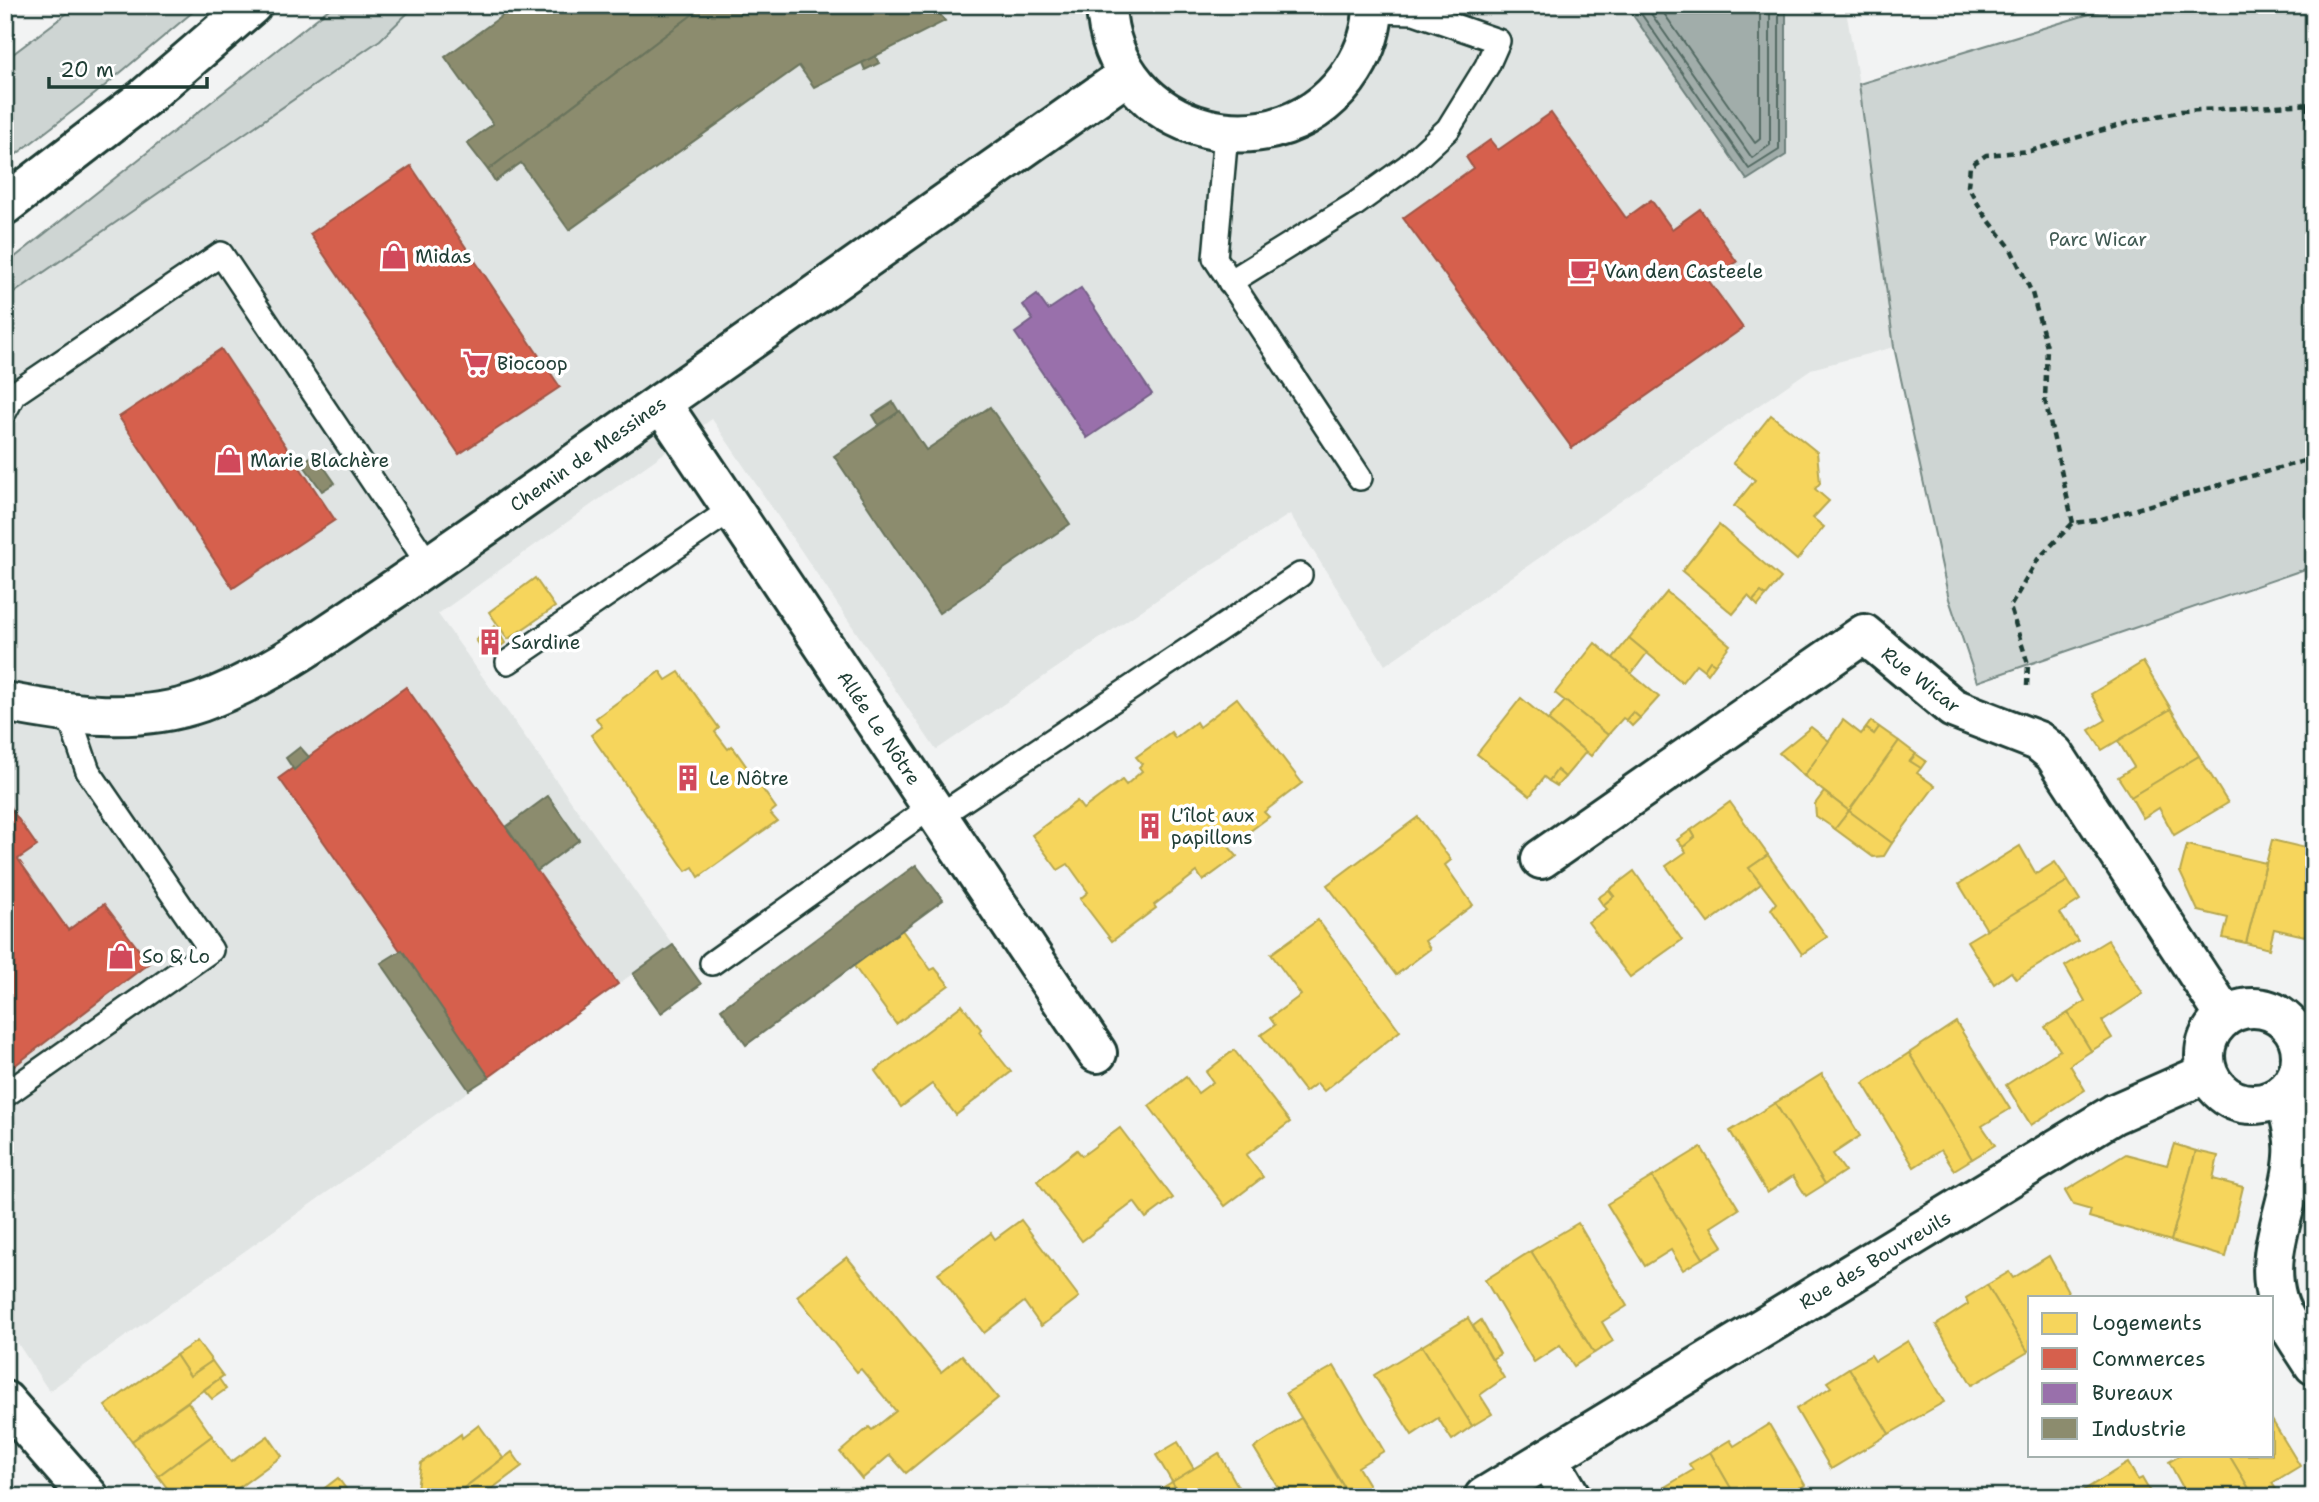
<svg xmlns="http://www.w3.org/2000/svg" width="2319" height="1502" font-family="'Shantell Sans',sans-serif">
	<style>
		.built { fill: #e0e4e3 }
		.green { fill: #ced5d3; stroke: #768984; stroke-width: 2 }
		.water { fill: #a1adaa; stroke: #6d807b; stroke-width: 2 }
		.homes { fill: #f6d55c; stroke: #b6a750; stroke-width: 2 }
		.shops { fill: #d6604d; stroke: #9f5646; stroke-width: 2 }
		.offices { fill: #9970ab; stroke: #746187; stroke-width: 2 }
		.industry { fill: #8c8c6e; stroke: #6b745d; stroke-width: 2 }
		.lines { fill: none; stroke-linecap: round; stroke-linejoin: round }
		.shore { stroke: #536a63; stroke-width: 2 }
		.service-casing { stroke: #1f3d34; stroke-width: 28 }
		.minor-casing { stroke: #1f3d34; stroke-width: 44 }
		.secondary-casing { stroke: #1f3d34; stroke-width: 44 }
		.trunk-casing { stroke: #1f3d34; stroke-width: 44 }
		.path { stroke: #1f3d34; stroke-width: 4.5; stroke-dasharray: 7 5; stroke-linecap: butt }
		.service { stroke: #fff; stroke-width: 23 }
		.minor { stroke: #fff; stroke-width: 38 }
		.secondary { stroke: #fff; stroke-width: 38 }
		.trunk { stroke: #fff; stroke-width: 38 }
		.labels { text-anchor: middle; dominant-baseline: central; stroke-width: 7; stroke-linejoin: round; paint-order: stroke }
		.park-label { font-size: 19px; fill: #425b54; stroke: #fff }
		.poi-label { font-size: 19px; fill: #1f3d34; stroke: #fff; text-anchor: start }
		.street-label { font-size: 19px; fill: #1f3d34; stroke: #fff }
	</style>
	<rect width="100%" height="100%" fill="#f2f3f3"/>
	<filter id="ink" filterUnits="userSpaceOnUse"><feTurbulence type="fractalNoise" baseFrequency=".0143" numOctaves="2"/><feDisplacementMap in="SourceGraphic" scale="14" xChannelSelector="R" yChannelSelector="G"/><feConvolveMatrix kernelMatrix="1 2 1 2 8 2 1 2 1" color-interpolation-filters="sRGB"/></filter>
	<g filter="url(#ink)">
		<path class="built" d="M 416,5 L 1845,5 L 1859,84 L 1894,347 L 1811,369 L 1385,665 L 1290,514 L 1164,595 L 936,750 L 712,419 L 438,614 L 673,945 L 49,1391 L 5,1324 L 5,299 L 380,40 Z"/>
		<g class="green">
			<path d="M 78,5 L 201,5 L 95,94 L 5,163 L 5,60 Z"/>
			<path d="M 334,5 L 416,5 L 380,40 L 5,299 L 5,265 Z"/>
			<path d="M 2119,5 L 2314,5 L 2314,566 L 1977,682 L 1949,599 L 1894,347 L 1859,84 Z"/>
		</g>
		<path class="water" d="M 1626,5 L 1786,5 L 1786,155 L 1747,180 Z"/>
		<g class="homes">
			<path d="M 1771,415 L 1817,452 L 1820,483 L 1815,489 L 1829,501 L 1813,518 L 1824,527 L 1797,560 L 1734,506 L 1755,480 L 1733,463 Z"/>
			<path d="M 1719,525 L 1781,578 L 1766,596 L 1761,592 L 1753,601 L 1748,596 L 1733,614 L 1682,571 Z"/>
			<path d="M 535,578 L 555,607 L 508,639 L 489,612 Z"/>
			<path d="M 1667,592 L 1730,645 L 1715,664 L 1710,661 L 1704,670 L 1696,664 L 1682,682 L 1629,638 Z"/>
			<path d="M 1761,592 L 1766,596 L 1758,606 L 1753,601 Z"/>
			<path d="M 495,626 L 505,643 L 488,656 L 476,640 Z"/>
			<path d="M 1629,638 L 1647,653 L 1631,674 L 1613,658 Z"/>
			<path d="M 1595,643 L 1659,697 L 1640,718 L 1633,712 L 1626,720 L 1623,718 L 1608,735 L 1555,693 Z"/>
			<path d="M 1710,661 L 1715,664 L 1708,674 L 1704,670 Z"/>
			<path d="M 2143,662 L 2171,709 L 2102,750 L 2089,730 L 2106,720 L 2091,694 Z"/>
			<path d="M 660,671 L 666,680 L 679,672 L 719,728 L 715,732 L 728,749 L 732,746 L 776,808 L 770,813 L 777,821 L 699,877 L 693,867 L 686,871 L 591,735 L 602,727 L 596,718 Z"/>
			<path d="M 1237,698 L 1302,783 L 1264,812 L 1269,817 L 1229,847 L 1237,856 L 1203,881 L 1197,872 L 1154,905 L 1156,908 L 1112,941 L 1080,899 L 1088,892 L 1068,864 L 1058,870 L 1032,835 L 1077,801 L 1083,809 L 1122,780 L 1126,785 L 1142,771 L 1139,767 L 1142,764 L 1136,757 L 1171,732 L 1175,738 L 1196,722 L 1199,727 Z"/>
			<path d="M 1521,698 L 1586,752 L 1565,777 L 1557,770 L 1549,781 L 1544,777 L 1530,796 L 1477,754 Z"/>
			<path d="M 1565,701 L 1608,735 L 1591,756 L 1548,720 Z"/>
			<path d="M 2171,709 L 2199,756 L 2131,797 L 2118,777 L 2134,767 L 2118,741 Z"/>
			<path d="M 1633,712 L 1640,718 L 1632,726 L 1626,720 Z"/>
			<path d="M 1843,720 L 1861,734 L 1866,728 L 1874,734 L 1879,727 L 1899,741 L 1849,811 L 1804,776 Z"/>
			<path d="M 1871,721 L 1879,727 L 1874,734 L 1866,728 Z"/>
			<path d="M 1811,727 L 1829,741 L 1804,776 L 1779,753 Z"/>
			<path d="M 1899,741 L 1916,754 L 1910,761 L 1921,768 L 1917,773 L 1935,786 L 1892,843 L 1849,811 Z"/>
			<path d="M 1916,754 L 1926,761 L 1921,768 L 1910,761 Z"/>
			<path d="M 2199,756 L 2228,803 L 2174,835 L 2159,808 L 2143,818 L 2131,797 Z"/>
			<path d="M 1557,770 L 1565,777 L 1557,786 L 1549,781 Z"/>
			<path d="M 1824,792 L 1849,811 L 1835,829 L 1816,816 L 1815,804 Z"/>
			<path d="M 1730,802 L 1768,855 L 1749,868 L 1761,884 L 1708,923 L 1666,866 L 1686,852 L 1683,847 L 1695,837 L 1691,830 Z"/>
			<path d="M 1849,811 L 1892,843 L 1884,856 L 1873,857 L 1835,829 Z"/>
			<path d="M 1418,817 L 1451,860 L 1445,865 L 1473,905 L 1425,941 L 1430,949 L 1396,975 L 1327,885 Z"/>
			<path d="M 1691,830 L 1695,837 L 1683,847 L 1677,840 Z"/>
			<path d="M 2272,840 L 2314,850 L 2314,898 L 2305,936 L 2274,929 L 2269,949 L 2246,943 Z"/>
			<path d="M 2187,845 L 2266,863 L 2246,943 L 2223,938 L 2228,918 L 2198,911 L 2180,872 Z"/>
			<path d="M 2020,846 L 2036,874 L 2055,862 L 2068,881 L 1987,930 L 1959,884 Z"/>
			<path d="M 1768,855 L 1827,937 L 1802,954 L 1771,909 L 1776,903 L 1749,868 Z"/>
			<path d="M 1634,871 L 1682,940 L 1630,977 L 1588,922 L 1607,909 L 1603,905 L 1614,896 L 1609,890 Z"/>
			<path d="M 2068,881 L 2080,900 L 2060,913 L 2078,941 L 2016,979 L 2011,972 L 1994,984 L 1967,941 Z"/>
			<path d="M 1609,890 L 1614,896 L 1603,905 L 1598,898 Z"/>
			<path d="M 1318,920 L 1400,1031 L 1324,1091 L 1317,1083 L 1305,1092 L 1261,1035 L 1275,1025 L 1270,1018 L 1301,995 L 1271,954 Z"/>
			<path d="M 902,930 L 931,970 L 935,968 L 949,985 L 896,1024 L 854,966 Z"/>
			<path d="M 2108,940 L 2143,994 L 2102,1021 L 2112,1038 L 2091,1051 L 2068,1013 L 2085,1001 L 2065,966 Z"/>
			<path d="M 962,1005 L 981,1029 L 979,1032 L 1011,1072 L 956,1115 L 932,1084 L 901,1107 L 875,1071 Z"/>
			<path d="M 2068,1013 L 2091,1051 L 2070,1065 L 2085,1090 L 2031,1125 L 2006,1085 L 2060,1050 L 2045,1027 Z"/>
			<path d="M 1956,1022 L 2010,1109 L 1982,1126 L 1995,1145 L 1972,1159 L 1909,1053 Z"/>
			<path d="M 1234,1050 L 1290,1122 L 1246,1155 L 1263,1177 L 1225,1206 L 1149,1106 L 1186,1077 L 1198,1093 L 1213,1082 L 1206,1072 Z"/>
			<path d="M 1909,1053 L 1972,1159 L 1954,1170 L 1941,1150 L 1914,1167 L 1863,1083 Z"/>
			<path d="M 1822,1074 L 1860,1136 L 1833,1154 L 1845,1171 L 1825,1184 L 1775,1103 Z"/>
			<path d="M 1775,1103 L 1825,1184 L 1806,1196 L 1793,1176 L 1767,1193 L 1730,1131 Z"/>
			<path d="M 1120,1128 L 1173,1198 L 1146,1218 L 1134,1202 L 1082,1241 L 1037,1181 L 1077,1150 L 1082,1156 Z"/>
			<path d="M 2174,1144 L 2196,1151 L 2171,1241 L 2089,1217 L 2091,1210 L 2073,1205 L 2065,1191 L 2126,1154 L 2167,1165 Z"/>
			<path d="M 1701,1147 L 1739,1209 L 1711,1227 L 1723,1246 L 1703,1258 L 1652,1177 Z"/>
			<path d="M 2196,1151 L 2218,1156 L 2213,1179 L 2243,1187 L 2226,1257 L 2171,1241 Z"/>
			<path d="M 1652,1177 L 1703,1258 L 1683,1270 L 1671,1250 L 1645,1266 L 1607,1204 Z"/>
			<path d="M 1021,1220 L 1079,1297 L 1041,1326 L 1024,1302 L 984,1333 L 938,1273 L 991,1233 L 995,1239 Z"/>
			<path d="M 1578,1223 L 1627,1306 L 1602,1322 L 1613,1341 L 1594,1353 L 1531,1251 Z"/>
			<path d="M 1531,1251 L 1594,1353 L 1574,1366 L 1560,1345 L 1534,1362 L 1485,1280 Z"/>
			<path d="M 2049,1256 L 2071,1297 L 2030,1297 L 2030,1350 L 2028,1352 L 1987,1285 L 2009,1272 L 2013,1278 Z"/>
			<path d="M 847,1257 L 941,1372 L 962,1355 L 998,1398 L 906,1473 L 890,1455 L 862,1479 L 840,1452 L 869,1427 L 872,1430 L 896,1411 L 861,1369 L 857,1372 L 797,1296 Z"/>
			<path d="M 1987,1285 L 2028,1352 L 1972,1385 L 1936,1325 L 1968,1304 L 1966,1298 Z"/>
			<path d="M 1468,1318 L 1504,1378 L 1480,1395 L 1492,1414 L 1472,1426 L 1422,1346 Z"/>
			<path d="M 1481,1320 L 1500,1354 L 1492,1359 L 1473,1326 Z"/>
			<path d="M 197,1341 L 212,1361 L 190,1376 L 176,1355 Z"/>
			<path d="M 1908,1341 L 1944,1402 L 1889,1434 L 1849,1368 L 1871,1355 L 1875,1361 Z"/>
			<path d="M 1422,1346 L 1472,1426 L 1452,1440 L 1438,1418 L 1412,1435 L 1374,1375 Z"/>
			<path d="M 176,1355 L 190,1376 L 212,1361 L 223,1376 L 132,1441 L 105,1406 Z"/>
			<path d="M 1334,1366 L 1384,1451 L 1358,1467 L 1370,1487 L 1354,1497 L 1350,1497 L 1286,1393 Z"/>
			<path d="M 1849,1368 L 1889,1434 L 1831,1469 L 1796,1409 L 1831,1387 L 1827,1382 Z"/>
			<path d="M 219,1379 L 226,1389 L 212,1399 L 204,1390 Z"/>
			<path d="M 188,1402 L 212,1436 L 158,1476 L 132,1441 Z"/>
			<path d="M 1301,1418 L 1350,1497 L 1320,1497 L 1317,1491 L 1309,1497 L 1284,1497 L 1254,1448 Z"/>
			<path d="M 2272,1420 L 2300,1466 L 2272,1483 L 2281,1497 L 2254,1497 L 2229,1455 L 2272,1455 Z"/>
			<path d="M 1769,1424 L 1805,1485 L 1787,1497 L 1736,1497 L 1710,1452 L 1730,1440 L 1734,1446 Z"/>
			<path d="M 479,1425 L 503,1458 L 452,1497 L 405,1497 L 417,1488 L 421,1463 L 461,1434 L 462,1438 Z"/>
			<path d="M 212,1436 L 231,1462 L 268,1436 L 282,1456 L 226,1497 L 174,1497 L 158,1476 Z"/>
			<path d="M 1178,1442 L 1194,1469 L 1172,1482 L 1156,1455 Z"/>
			<path d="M 512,1452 L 522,1466 L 481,1497 L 452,1497 Z"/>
			<path d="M 1710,1452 L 1736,1497 L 1657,1497 L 1655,1493 L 1693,1470 L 1689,1464 Z"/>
			<path d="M 1219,1453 L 1244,1497 L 1181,1497 L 1172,1482 Z"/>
			<path d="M 2181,1455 L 2229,1455 L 2254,1497 L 2188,1497 L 2169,1462 Z"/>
			<path d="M 2128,1463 L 2138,1480 L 2142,1478 L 2153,1497 L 2088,1497 L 2084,1490 Z"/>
			<path d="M 338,1478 L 352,1497 L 313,1497 Z"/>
			<path d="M 1172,1482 L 1181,1497 L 1147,1497 Z"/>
			<path d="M 2084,1490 L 2088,1497 L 2072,1497 Z"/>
		</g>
		<g class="shops">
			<path d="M 1551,113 L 1626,218 L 1651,200 L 1672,229 L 1700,209 L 1737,262 L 1709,281 L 1743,328 L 1572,448 L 1403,218 L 1473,168 L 1466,157 L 1490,140 L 1498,150 Z"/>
			<path d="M 411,166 L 560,387 L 459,454 L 310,234 Z"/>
			<path d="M 221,349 L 335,520 L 233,588 L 119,417 Z"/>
			<path d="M 406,687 L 618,984 L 489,1077 L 279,778 Z"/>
			<path d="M 5,800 L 37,846 L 18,859 L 68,930 L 104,904 L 149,963 L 5,1073 Z"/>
		</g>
		<path class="offices" d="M 1081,288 L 1152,394 L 1087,438 L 1015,333 L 1033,320 L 1023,305 L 1037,295 L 1048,310 Z"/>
		<g class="industry">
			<path d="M 501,5 L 517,5 L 506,13 Z"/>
			<path d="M 517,5 L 705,5 L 488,170 L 467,143 L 493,124 L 445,57 Z"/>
			<path d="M 705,5 L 933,5 L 945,21 L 814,87 L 799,66 L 569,230 L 521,163 L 495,181 L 488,170 Z"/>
			<path d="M 875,56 L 879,63 L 865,70 L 862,63 Z"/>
			<path d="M 893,402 L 899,412 L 879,425 L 873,415 Z"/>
			<path d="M 990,407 L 1070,524 L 939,613 L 834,456 L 900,411 L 926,450 Z"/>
			<path d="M 315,454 L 335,483 L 322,491 L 302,463 Z"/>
			<path d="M 300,747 L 309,757 L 294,770 L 286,758 Z"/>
			<path d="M 548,796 L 579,840 L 537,871 L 506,827 Z"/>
			<path d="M 916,865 L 943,900 L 746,1045 L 721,1009 Z"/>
			<path d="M 673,945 L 701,984 L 661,1013 L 633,974 Z"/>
			<path d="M 402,950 L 489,1077 L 469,1090 L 381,963 Z"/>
		</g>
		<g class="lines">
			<g class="shore">
				<path d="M 1635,5 L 1749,169 L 1779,150 L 1779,5"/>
				<path d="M 1645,5 L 1752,158 L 1770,145 L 1770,5"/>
				<path d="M 1658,5 L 1755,143 L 1760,139 L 1760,5"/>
			</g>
			<g class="service-casing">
				<g id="service">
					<path d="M 1226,133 L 1215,258 L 1360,478"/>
					<path d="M 1230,282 L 1354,205 L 1408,166 L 1448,129 L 1487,66 L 1498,41 L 1414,12 L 1373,11"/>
					<path d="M 5,411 L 14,394 L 221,254 L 429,565"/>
					<path d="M 508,662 L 732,509"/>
					<path d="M 938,817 L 1300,575"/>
					<path d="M 712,963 L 931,807"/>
					<path d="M 5,1095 L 211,950 L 88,771 L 68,713"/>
				</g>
			</g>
			<g class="minor-casing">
				<g id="minor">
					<path d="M 1106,5 C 1111,136 1283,180 1353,70 C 1365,51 1373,28 1373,5"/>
					<path d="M 661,403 L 1097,1053"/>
					<path d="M 5,702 C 70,715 138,724 201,702 C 262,680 315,643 368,607 C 423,570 477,532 531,494 C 730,355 929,215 1127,75"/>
					<path d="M 1541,859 L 1864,634 L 1953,708 L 2038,741 L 2054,754 L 2225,1016"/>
					<circle cx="2253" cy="1056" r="48"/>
					<path d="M 2284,1093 C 2289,1114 2296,1135 2294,1157 C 2291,1205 2263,1250 2277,1299 C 2284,1322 2301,1344 2314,1365"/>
					<path d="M 1548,1458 L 1571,1497"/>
					<path d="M 1484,1497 L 2114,1114 L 2207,1073"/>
				</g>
			</g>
			<g class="secondary-casing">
				<path id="secondary" d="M 5,1401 L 89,1497"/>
			</g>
			<g class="trunk-casing">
				<path id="trunk" d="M 5,205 L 144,98 L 252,5"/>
			</g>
			<g class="path">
				<path d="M 2307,104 L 2308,149 L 2314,171"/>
				<path d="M 2073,523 L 2045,400 L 2047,347 L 2032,293 L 2010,247 L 1983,213 L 1968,186 L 1970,166 L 1986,155 L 2030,151 L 2131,122 L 2181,111 L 2314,104"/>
				<path d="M 2027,686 L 2028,664 L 2010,607 L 2038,559 L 2073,523 L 2098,520 L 2314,458"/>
			</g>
			<use href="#service" class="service"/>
			<use href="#minor" class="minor"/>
			<use href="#secondary" class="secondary"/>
			<use href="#trunk" class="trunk"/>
		</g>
	</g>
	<defs>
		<g id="shop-bare" transform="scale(2.1)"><path d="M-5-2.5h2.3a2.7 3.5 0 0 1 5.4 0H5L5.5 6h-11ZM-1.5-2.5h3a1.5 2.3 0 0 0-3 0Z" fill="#d1495b" stroke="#fff" stroke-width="2.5" paint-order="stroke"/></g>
		<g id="cafe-bare" transform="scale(2.1)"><path d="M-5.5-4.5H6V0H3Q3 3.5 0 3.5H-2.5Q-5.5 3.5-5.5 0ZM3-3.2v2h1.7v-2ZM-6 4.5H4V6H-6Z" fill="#d1495b" stroke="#fff" stroke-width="2.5" paint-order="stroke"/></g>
		<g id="supermarket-bare" transform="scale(2.1)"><path d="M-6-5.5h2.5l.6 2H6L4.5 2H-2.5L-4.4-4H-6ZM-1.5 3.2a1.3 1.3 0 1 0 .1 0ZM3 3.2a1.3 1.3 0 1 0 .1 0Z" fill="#d1495b" stroke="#fff" stroke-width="2.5" paint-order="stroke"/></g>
		<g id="building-bare" transform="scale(2.1)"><path d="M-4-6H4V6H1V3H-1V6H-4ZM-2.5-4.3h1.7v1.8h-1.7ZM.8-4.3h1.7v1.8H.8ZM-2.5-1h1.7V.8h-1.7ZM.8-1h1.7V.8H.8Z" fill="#d1495b" stroke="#fff" stroke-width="2.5" paint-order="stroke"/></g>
	</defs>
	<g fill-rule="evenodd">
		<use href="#shop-bare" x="394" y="256"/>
		<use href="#cafe-bare" x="1583" y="271"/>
		<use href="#supermarket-bare" x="476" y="363"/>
		<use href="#shop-bare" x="229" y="460"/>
		<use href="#building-bare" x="490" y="642"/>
		<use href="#building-bare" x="688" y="778"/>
		<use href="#building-bare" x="1150" y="826"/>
		<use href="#shop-bare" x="121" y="956"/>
	</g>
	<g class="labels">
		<g class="park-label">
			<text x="2098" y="239">Parc Wicar</text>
		</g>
		<g class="poi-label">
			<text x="415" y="256">Midas</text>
			<text x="1604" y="271">Van den Casteele</text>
			<text x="497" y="363">Biocoop</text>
			<text x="250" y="460">Marie Blachère</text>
			<text x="511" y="642">Sardine</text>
			<text x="709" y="778">Le Nôtre</text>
			<text x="1171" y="815">L'îlot aux<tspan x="1171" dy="22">papillons</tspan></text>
			<text x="142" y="956">So &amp; Lo</text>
		</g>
		<g class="street-label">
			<text transform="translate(588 454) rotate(-35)">Chemin de Messines</text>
			<text transform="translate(1921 680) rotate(38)">Rue Wicar</text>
			<text transform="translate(879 728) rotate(56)">Allée Le Nôtre</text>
			<text transform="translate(1875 1260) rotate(-31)">Rue des Bouvreuils</text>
		</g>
	</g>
	<rect width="2319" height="1502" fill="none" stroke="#fff" stroke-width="28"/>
	<rect x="14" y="14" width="2291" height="1474" fill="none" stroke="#1f3d34" stroke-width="2.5" filter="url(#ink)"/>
	<rect x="2028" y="1296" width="245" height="161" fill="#ffffff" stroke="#a5b1ae" stroke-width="2"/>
	<rect x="2042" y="1313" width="35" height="21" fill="#f6d55c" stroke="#a5b1ae" stroke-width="2"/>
	<text x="2092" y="1330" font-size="21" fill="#1f3d34">Logements</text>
	<rect x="2042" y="1348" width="35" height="21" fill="#d6604d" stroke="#a5b1ae" stroke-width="2"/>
	<text x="2092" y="1366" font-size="21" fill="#1f3d34">Commerces</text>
	<rect x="2042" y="1383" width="35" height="21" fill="#9970ab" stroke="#a5b1ae" stroke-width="2"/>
	<text x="2092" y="1400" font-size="21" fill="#1f3d34">Bureaux</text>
	<rect x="2042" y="1418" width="35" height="21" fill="#8c8c6e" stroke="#a5b1ae" stroke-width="2"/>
	<text x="2092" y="1436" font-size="21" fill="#1f3d34">Industrie</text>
	<path d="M49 77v10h158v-10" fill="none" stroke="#1f3d34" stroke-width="3.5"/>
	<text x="60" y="77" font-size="21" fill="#1f3d34" stroke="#ffffff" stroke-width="5" paint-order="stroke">20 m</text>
</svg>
